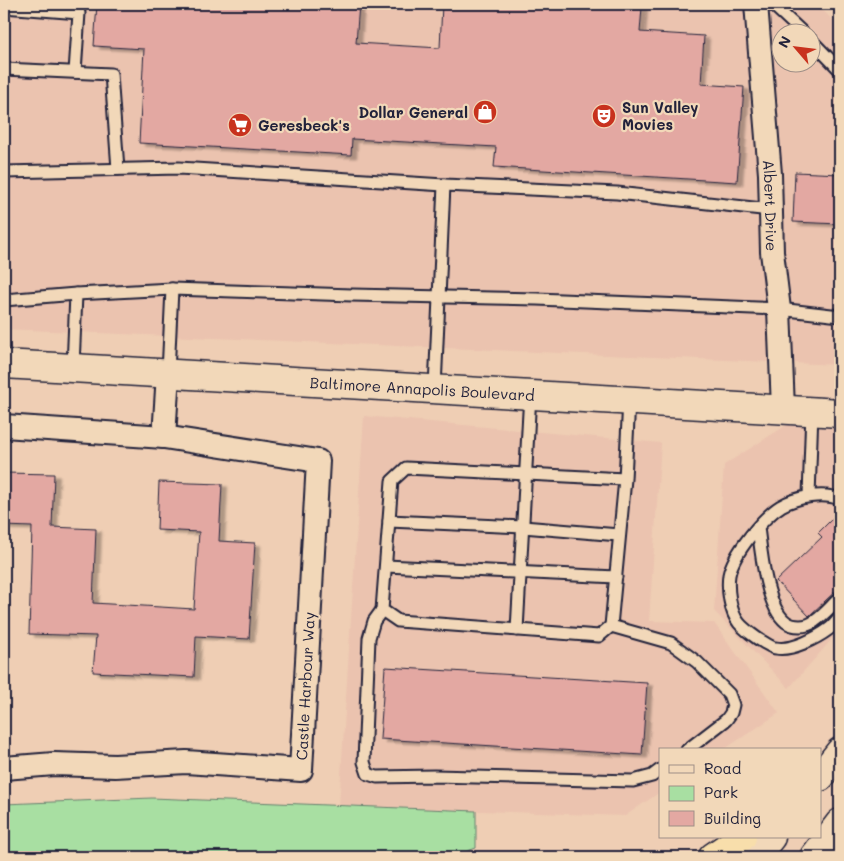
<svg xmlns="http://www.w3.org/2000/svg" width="844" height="861" font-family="Mali,sans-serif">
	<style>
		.built { fill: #ebc3af; fill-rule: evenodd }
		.green { fill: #a8dfa2; stroke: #65806e }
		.building { fill: #e3a8a2; stroke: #22223b; filter: url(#shadow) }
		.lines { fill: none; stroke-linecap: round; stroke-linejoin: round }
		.service-casing { stroke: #22223b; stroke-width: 15 }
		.minor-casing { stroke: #22223b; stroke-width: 26 }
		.secondary-casing { stroke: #22223b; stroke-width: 31 }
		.motorway-casing { stroke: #22223b; stroke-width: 31 }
		.service { stroke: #f2d8b9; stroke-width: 11 }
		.minor { stroke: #f2d8b9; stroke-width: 22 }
		.secondary { stroke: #f2d8b9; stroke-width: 28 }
		.motorway { stroke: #f8deab; stroke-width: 28 }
		.labels { text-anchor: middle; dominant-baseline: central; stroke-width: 4.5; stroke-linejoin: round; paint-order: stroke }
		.poi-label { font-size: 15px; font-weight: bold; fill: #22223b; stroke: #f2d8b9; text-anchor: start }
		.street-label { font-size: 15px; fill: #22223b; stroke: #f2d8b9 }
	</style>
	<defs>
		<filter id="shadow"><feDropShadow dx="5.5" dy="3" stdDeviation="1" flood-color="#0004"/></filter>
	</defs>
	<rect width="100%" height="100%" fill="#efceb4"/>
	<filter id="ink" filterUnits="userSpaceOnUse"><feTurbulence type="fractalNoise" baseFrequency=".02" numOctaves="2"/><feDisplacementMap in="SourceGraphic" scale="10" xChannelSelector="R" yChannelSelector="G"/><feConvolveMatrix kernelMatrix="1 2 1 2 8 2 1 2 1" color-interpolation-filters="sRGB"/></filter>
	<g filter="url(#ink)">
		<g class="built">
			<path d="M 4,4 L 816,4 L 840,27 L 840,365 L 4,329 ZM 782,32 L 812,32 L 812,62 L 782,62 Z"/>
			<path d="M 840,391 L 840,630 L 789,688 L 714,611 L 724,465 Z"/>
			<path d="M 364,416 L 661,443 L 649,621 L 714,623 L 779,713 L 723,750 L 660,750 L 660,792 L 625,816 L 339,806 Z"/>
		</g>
		<path class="green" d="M 152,798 L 476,811 L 476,848 L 451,857 L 4,857 L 4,804 Z"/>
		<g class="building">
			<path d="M 97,4 L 359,4 L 356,43 L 440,48 L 442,4 L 583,4 L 642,7 L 640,32 L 704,36 L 701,84 L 744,87 L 737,182 L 494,167 L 496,147 L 352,139 L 351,155 L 139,143 L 144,49 L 94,46 Z"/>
			<path d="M 795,172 L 840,174 L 840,224 L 793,222 Z"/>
			<path d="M 4,473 L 54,474 L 52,527 L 96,529 L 93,603 L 194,609 L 199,532 L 157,530 L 159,482 L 222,484 L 219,541 L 255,543 L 249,639 L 196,636 L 194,677 L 93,672 L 96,636 L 29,634 L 32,527 L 4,526 Z"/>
			<path d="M 840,511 L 840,587 L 809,616 L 776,581 L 822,537 L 818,533 Z"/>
			<path d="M 385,667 L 647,683 L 642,755 L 380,739 Z"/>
		</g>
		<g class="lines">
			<g class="service-casing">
				<g id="service">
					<path d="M 772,4 L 802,32"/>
					<path d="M 4,7 L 79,13 L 75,72"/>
					<path d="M 812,41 L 840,70"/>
					<path d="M 4,69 L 111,74 L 118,169"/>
					<path d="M 4,172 L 179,168 L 444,185 L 617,193 L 771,210"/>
					<path d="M 4,300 L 76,294 L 172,289 L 352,295 L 537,299 L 779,309 L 840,316"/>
					<path d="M 73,367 L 76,294"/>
					<path d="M 168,373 L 172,289"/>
					<path d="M 435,388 L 444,185"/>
					<path d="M 625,479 L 406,468 L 392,481 L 382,610 L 398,621 L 599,636 L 611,626 L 625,479 L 629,400"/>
					<path d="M 809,496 L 812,411"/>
					<path d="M 840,499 C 823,492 797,497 781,506 C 763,517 733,554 729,575 C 727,589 730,612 739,623 C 744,629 756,638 763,642 C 767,644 772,648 776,648 C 792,651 817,638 829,629 C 833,626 837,621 840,618"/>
					<path d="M 389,521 L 523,527 L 619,535"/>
					<path d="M 758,527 C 761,551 766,607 786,622 C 790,625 795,626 800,626 C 805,626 811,624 815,621 C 824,615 832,605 840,598"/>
					<path d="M 386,566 L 616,577"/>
					<path d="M 382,610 L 374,621 L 369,638 L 364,762 L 368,774 L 377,777 L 434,776 L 633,781 L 652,776 L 660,770"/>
					<path d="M 611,626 L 671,643 L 697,662 L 729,694 L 733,705 L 731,713 L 726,720 L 687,750"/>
					<path d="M 517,630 L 530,394"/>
				</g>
			</g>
			<g class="minor-casing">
				<g id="minor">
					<path id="s1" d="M 756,4 L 770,174 L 772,252 L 779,309 L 783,409"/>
					<path d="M 4,426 L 164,437 L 318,461 L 301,770 L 186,762 L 115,766 L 54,764 L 4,768"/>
					<path d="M 164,437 L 168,373"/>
				</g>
			</g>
			<g class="secondary-casing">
				<g id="secondary">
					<path id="s2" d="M 4,364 L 840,413"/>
					<path d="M 820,777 L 840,752"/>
					<path d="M 755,857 L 771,837"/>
					<path d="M 814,857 L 840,823"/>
				</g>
			</g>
			<g class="motorway-casing">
				<path id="motorway" d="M 713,857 L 742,837"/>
			</g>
			<use href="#service" class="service"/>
			<use href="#minor" class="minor"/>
			<use href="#secondary" class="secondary"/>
			<use href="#motorway" class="motorway"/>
		</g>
	</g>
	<defs>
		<g id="shop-disc" transform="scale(1.25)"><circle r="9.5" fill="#c8321e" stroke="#f2d8b9"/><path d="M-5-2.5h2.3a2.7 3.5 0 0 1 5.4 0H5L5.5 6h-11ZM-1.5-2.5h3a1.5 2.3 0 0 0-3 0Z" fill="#fff"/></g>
		<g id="theatre-disc" transform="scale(1.25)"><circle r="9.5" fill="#c8321e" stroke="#f2d8b9"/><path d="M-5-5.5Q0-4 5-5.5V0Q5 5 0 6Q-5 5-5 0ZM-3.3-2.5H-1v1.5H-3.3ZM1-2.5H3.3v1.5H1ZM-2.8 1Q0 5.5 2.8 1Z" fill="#fff"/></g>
		<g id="supermarket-disc" transform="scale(1.25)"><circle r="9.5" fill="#c8321e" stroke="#f2d8b9"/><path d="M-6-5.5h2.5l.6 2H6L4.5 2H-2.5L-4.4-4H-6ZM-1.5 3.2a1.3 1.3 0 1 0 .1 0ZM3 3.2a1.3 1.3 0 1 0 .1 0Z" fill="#fff"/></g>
	</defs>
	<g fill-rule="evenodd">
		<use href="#shop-disc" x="485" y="112"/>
		<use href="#theatre-disc" x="604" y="116"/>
		<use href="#supermarket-disc" x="240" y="125"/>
	</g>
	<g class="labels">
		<g class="poi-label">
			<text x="622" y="107">Sun Valley<tspan x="622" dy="17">Movies</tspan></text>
			<text x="468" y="112" text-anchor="end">Dollar General</text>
			<text x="258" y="125">Geresbeck's</text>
		</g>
		<g class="street-label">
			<text stroke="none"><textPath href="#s1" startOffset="202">Albert Drive</textPath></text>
			<text stroke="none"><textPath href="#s2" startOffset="419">Baltimore Annapolis Boulevard</textPath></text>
			<text transform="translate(305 686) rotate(-87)">Castle Harbour Way</text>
		</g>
	</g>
	<rect width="844" height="861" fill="none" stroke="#f2d8b9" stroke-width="20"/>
	<rect x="10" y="10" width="824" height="841" fill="none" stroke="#22223b" stroke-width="2" filter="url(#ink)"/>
	<rect x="659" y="748" width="162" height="90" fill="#f2d8b9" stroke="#9f8f87"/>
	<rect x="669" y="765" width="25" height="8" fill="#f2d8b9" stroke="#9f8f87"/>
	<text x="704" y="774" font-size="15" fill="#22223b">Road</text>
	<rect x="669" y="786" width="25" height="15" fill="#a8dfa2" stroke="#9f8f87"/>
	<text x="704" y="798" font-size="15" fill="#22223b">Park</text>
	<rect x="669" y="811" width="25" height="15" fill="#e3a8a2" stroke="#9f8f87"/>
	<text x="704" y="824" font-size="15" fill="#22223b">Building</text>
	<g transform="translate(796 48) rotate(298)"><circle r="24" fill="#f2d8b9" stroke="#9f8f87"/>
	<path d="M0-4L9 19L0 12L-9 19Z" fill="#c8321e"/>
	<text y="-8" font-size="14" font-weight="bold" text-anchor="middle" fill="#22223b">N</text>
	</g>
</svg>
